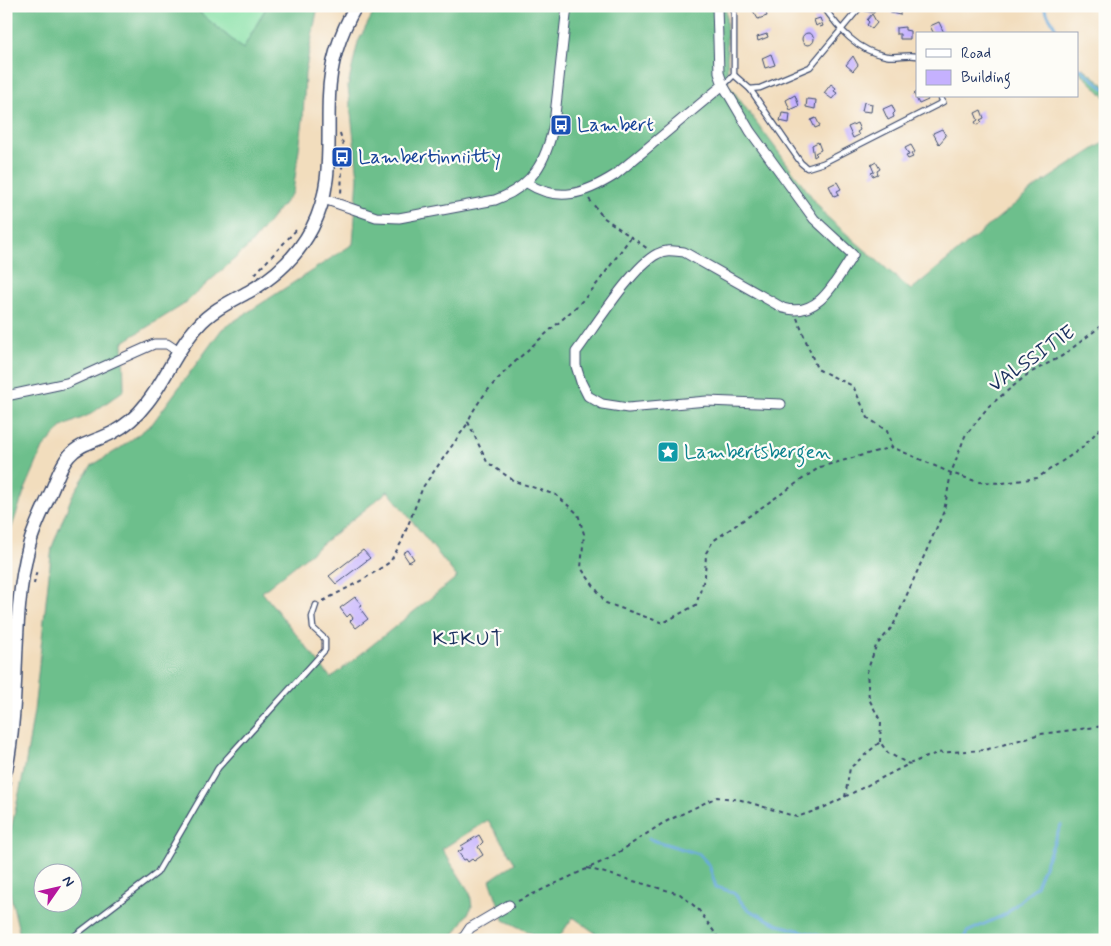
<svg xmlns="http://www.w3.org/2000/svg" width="1111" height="946" font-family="Mynerve,sans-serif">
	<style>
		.green { fill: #87e1a7; stroke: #518882 }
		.forest { fill: #6dbf8c; stroke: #447775; fill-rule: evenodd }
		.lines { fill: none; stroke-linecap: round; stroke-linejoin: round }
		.stream { stroke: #67aadc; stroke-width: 3 }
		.building { fill: #c5b1fe }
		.lane-casing { stroke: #3b496c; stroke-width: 7 }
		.street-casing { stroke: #3b496c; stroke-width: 11 }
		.secondary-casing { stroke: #3b496c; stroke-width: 15 }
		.path { stroke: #3b496c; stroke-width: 2; stroke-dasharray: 4 4; stroke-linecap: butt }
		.lane { stroke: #fff; stroke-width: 4.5 }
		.street { stroke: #fff; stroke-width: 9 }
		.secondary { stroke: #fff; stroke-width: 12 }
		.labels { text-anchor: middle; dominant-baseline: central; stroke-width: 4.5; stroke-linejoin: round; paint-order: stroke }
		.transit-label { font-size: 20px; fill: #164399; stroke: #fdfcf7; text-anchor: start }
		.street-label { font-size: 20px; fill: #1b2f5e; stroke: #fdfcf7 }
		.culture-label { font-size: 20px; fill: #0d838f; stroke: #fdfcf7; text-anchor: start }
		.neighbourhood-label { font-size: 21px; letter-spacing: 1px; fill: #1b2f5e; stroke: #fdfcf7 }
	</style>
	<rect width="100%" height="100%" fill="#fdfcf7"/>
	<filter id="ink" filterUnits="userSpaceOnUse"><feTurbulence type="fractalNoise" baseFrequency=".02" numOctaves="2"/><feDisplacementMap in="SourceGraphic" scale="10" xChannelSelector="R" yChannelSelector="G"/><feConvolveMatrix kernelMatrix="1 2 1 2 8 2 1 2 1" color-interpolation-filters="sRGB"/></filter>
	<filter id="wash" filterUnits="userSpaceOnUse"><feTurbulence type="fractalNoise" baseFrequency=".0096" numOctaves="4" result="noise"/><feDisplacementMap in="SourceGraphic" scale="20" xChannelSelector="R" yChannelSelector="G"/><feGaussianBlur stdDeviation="1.12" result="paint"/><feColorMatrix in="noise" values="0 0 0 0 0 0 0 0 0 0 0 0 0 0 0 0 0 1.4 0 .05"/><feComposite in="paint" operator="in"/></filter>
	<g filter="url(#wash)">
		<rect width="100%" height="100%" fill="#f2ddbd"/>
		<path class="green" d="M 192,6 L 267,6 L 243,49 Z"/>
		<g class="forest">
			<path d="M 6,6 L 192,6 L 243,49 L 267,6 L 318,6 L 305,73 L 303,120 L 293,192 L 250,245 L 183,305 L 123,342 L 124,390 L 91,414 L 62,427 L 43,448 L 24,492 L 6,544 Z"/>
			<path d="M 377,6 L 726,6 L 728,84 L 826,216 L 911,290 L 1037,186 L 1105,142 L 1105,940 L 605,940 L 573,917 L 557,940 L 545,940 L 504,920 L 490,880 L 515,863 L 488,820 L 442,849 L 470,893 L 472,907 L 451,940 L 21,940 L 9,888 L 9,838 L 25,767 L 34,711 L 52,547 L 72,496 L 91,466 L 119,449 L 152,424 L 222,329 L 353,244 L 358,177 L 348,86 L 358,42 ZM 388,491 L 457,577 L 331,678 L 262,592 ZM 42,874 L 72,874 L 72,904 L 42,904 Z"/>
			<path d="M 1082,67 L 1105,85 L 1105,97 L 1079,71 Z"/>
		</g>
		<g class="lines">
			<g class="stream">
				<path d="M 1043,6 L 1059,34"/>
				<path d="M 1077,66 L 1105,89"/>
				<path d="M 649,839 L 699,854 L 709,865 L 716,887 L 733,892 L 747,909 L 779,925 L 835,940"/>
				<path d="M 963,940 L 967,932 L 1006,914 L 1036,886 L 1061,825"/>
			</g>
		</g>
		<g id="blocks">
			<g class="building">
				<path d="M 764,6 L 767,16 L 758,19 L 752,9 Z"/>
				<path d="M 866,6 L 875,6 L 874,13 L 865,11 Z"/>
				<path d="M 893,6 L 901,6 L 900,15 L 891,13 Z"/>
				<path d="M 872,14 L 877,23 L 872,29 L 867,25 L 869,22 L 867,20 Z"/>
				<path d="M 820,18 L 823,26 L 820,27 L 819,24 L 816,26 L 814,20 Z"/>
				<path d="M 939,22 L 944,33 L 934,34 L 930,26 Z"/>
				<path d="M 905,27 L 905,30 L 910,31 L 910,39 L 900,39 L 900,34 L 896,34 L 896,28 Z"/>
				<circle cx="808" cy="39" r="6"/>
				<path d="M 767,34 L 768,37 L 758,41 L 757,37 Z"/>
				<path d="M 771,54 L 775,65 L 765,68 L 762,58 Z"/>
				<path d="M 853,56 L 858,65 L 853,71 L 846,65 Z"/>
				<path d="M 831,84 L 836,88 L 834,91 L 837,93 L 832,99 L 824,93 Z"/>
				<path d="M 917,92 L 917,96 L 926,96 L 928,100 L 919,104 L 914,94 Z"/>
				<path d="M 795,95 L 799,106 L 790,110 L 786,100 Z"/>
				<path d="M 807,99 L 816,100 L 815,109 L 806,107 Z"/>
				<path d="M 864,102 L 872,104 L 871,112 L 862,111 Z"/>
				<path d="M 892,105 L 895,112 L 893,114 L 894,117 L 888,120 L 883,109 Z"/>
				<path d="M 981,110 L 984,118 L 980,120 L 982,122 L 977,125 L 975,122 L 978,120 L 975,113 Z"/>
				<path d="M 782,113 L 790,114 L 789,123 L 780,121 Z"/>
				<path d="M 816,118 L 820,126 L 815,128 L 811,120 Z"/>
				<path d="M 857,123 L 860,130 L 857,132 L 859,135 L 853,138 L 848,127 Z"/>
				<path d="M 942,129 L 946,136 L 939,144 L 933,133 Z"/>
				<path d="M 818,142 L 821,150 L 815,153 L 817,155 L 814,157 L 812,145 Z"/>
				<path d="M 911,145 L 915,152 L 911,154 L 913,157 L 908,159 L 906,156 L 909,155 L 905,148 Z"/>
				<path d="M 876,162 L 880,169 L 877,171 L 878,174 L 873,176 L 871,173 L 874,172 L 871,165 Z"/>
				<path d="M 837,182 L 841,189 L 837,191 L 839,194 L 834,196 L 829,186 Z"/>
				<path d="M 363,550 L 370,558 L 336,584 L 329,576 Z"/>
				<path d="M 408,550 L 414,559 L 409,562 L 403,553 Z"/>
				<path d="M 355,597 L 362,605 L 359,607 L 368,619 L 356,628 L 350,621 L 353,618 L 350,614 L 347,617 L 340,608 Z"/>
				<path d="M 479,835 L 483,842 L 478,847 L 483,855 L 474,861 L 472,859 L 468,862 L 466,859 L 464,860 L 458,852 L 463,849 L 461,846 Z"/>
			</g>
		</g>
	</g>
	<g filter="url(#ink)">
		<use href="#blocks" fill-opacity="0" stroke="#3b496c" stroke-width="1"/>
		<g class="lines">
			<g class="lane-casing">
				<g id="lane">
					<path d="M 823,6 C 839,29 857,51 886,56 C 896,58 907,54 917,56"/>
					<path d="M 734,75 L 750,89 L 760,88 L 810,67 L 861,6"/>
					<path d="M 722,81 L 726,83 L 734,75 L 734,6"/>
					<path d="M 750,89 L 801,163 L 807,168 L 823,163 L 943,102 L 940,96"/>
					<path d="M 69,940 L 157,873 L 218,768 L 325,650 L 325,639 L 313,628 L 312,617 L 316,605"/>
				</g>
			</g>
			<g class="street-casing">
				<g id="street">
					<path d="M 717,6 L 719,73 L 723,85 L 750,131 L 814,219 L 853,255 C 836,280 819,319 783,308 L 684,252 C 674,251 666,249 657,254 C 632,267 594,328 576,352 L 576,366 L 581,382 L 588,396 L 602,404 L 628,408 L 707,401 L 781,404"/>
					<path d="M 527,183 C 558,203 585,194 615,175 L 723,85"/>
					<path d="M 324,199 L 376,217 L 399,218 L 495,200 C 533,186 546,162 554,124 L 567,6"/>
					<path d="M 6,396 L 67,383 L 154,344 L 167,344 L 179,352"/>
					<path d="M 462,940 L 470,928 L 509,905"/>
				</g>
			</g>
			<g class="secondary-casing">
				<path id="secondary" d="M 6,770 C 21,696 10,619 29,546 C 34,527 43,510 51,492 C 56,481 60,466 69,456 C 80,443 97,441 112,433 C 125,426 137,416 146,404 C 166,380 176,349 198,326 C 212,310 232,301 250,291 C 276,276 298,255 312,228 C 334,186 327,141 329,96 C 330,64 340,33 356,6"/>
			</g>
			<g class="path">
				<path d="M 340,133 L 343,144 L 341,195"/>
				<path d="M 589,199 L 603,217 L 648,249"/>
				<path d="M 631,237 C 616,257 602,279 585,298 C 552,332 484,380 468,422 L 487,462 L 514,481 L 556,495 L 578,514 L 584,534 L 581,568 L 606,603 L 663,623 L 696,605 L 705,576 L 706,553 L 713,541 L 820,467 L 892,447 L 951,473 L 978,482 L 1003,483 L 1037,478 L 1082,448 L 1105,423"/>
				<path d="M 255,274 L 298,228"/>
				<path d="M 797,318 L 817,369 L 853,386 L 868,418 L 887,431 L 892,447"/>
				<path d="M 34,584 L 37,569"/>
				<path d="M 323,601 L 364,579 L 390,562 L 401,543 L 423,487 L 468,423"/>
				<path d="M 880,742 L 881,722 L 869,699 L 867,672 L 876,646 L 893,626 L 944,511 L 951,473 L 965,436 L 989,406 L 1028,374 L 1062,356 L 1105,323"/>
				<path d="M 845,797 L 850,768 L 880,742 L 888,753 L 909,764"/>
				<path d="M 6,801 L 12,779"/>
				<path d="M 587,868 L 680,894 L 698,909 L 720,940"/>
				<path d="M 518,901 L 610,858 L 663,823 L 717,797 L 741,800 L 797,817 L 823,808 L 909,764 L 937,753 L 985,750 L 1040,734 L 1105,726"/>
				<path d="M 6,930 L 9,940"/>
			</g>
			<use href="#lane" class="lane"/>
			<use href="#street" class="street"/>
			<use href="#secondary" class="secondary"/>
		</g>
	</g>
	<defs>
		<g id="bus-square" transform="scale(1.125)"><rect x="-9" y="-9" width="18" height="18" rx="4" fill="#1a4fb4" stroke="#fdfcf7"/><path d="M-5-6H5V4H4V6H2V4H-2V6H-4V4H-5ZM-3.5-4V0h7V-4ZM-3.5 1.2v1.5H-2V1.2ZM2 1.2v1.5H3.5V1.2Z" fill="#fff"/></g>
		<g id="sight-square" transform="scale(1.125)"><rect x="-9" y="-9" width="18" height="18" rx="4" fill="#0f9aa8" stroke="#fdfcf7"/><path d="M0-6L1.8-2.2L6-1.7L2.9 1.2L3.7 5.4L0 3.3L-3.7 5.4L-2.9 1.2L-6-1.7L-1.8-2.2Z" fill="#fff"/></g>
	</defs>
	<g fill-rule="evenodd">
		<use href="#bus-square" x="561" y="125"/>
		<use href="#bus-square" x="342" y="157"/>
		<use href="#sight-square" x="668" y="452"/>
	</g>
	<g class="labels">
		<g class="transit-label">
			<text x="577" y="125">Lambert</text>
			<text x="358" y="157">Lambertinniitty</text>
		</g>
		<g class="street-label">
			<text transform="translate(1032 359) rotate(-35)">VALSSITIE</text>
		</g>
		<g class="culture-label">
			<text x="684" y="452">Lambertsbergen</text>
		</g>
		<g class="neighbourhood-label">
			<text x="468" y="639">KIKUT</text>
		</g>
	</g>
	<rect width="1111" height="946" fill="none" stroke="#fdfcf7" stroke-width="25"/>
	<rect x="916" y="32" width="162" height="65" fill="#fdfcf7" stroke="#a3aaba"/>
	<rect x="926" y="49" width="25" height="8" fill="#ffffff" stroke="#a3aaba"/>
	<text x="961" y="58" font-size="15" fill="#1b2f5e">Road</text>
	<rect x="926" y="70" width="25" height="15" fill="#c5b1fe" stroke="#a3aaba"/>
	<text x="961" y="82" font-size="15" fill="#1b2f5e">Building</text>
	<g transform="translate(58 888) rotate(56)"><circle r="24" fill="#fdfcf7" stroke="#a3aaba"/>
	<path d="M0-4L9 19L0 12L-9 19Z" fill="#b5179e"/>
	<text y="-8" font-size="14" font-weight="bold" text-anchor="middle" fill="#1b2f5e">N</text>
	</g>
</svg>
